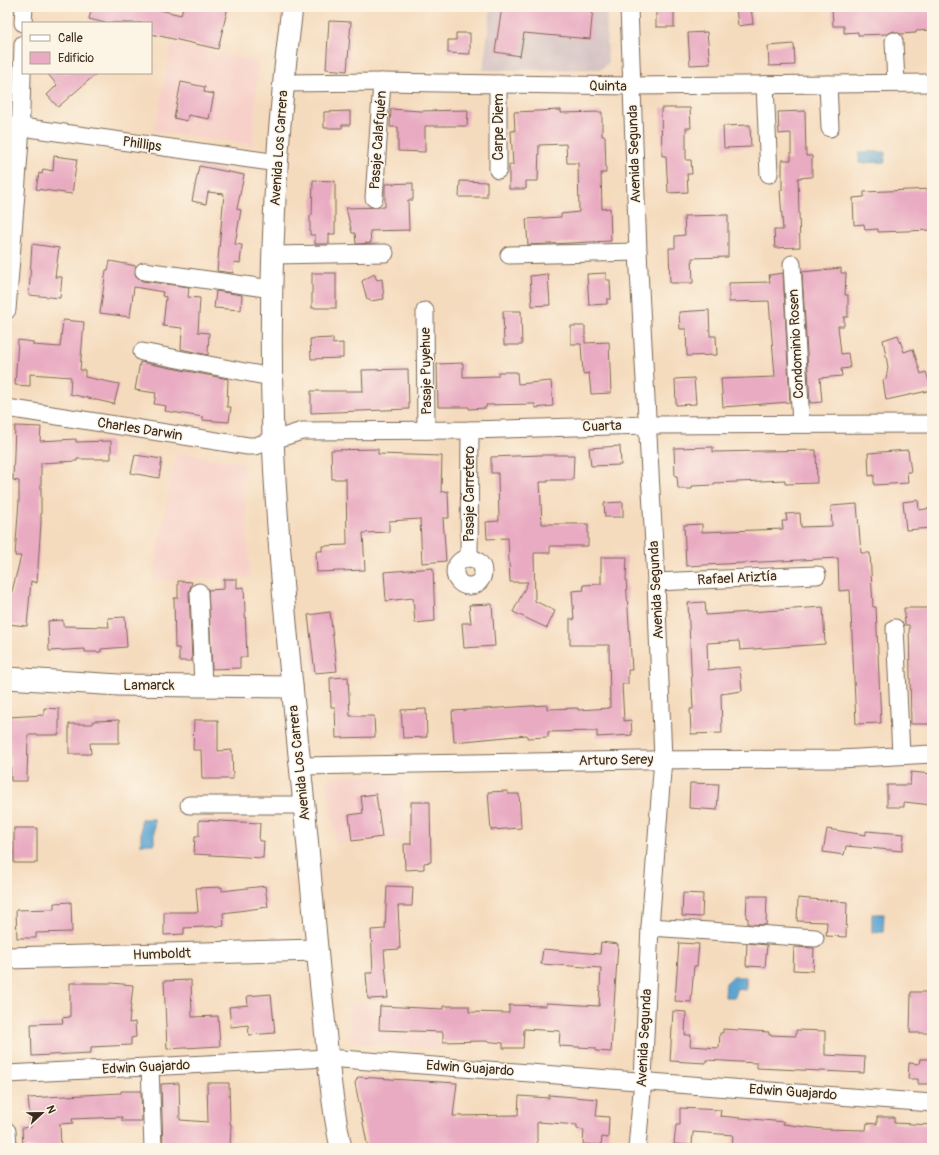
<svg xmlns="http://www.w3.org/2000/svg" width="939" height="1155" font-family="Pangolin,sans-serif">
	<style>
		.built { fill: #f7d1c9 }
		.industrial { fill: #d2bfc1 }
		.water { fill: #5ba5d3; stroke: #4b6878 }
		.building { fill: #e9abc2 }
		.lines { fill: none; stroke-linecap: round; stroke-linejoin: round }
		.minor-casing { stroke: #7c6856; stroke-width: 19 }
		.major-casing { stroke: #7c6856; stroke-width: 23 }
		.minor { stroke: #fff; stroke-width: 17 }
		.major { stroke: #fff; stroke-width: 21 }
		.labels { text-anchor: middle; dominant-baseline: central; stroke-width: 3; stroke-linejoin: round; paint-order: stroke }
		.street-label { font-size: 14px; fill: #3b2a1e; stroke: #fcf5e5 }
	</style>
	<rect width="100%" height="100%" fill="#fcf5e5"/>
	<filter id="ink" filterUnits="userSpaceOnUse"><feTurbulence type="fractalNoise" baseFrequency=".025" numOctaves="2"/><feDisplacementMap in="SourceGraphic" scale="8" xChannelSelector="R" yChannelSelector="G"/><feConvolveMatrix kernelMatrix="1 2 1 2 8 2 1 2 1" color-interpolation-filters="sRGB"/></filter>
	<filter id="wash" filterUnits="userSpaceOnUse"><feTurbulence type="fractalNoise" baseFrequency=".012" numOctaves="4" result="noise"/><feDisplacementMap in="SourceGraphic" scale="16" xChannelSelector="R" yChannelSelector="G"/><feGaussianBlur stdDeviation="0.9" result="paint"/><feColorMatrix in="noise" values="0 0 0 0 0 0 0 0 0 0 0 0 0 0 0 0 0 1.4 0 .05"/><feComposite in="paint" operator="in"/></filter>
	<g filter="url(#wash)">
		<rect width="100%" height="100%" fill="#f5dbbe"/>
		<g class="built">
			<path d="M 172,43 L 258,62 L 253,145 L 154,131 Z"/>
			<path d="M 176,452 L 243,463 L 250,577 L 153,580 Z"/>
			<path d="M 333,776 L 402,776 L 406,839 L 336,844 L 327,782 Z"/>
			<path d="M 349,1003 L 439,1006 L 439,1049 L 358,1043 L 351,1037 Z"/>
		</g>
		<path class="industrial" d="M 491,7 L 606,7 L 608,63 L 601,69 L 483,70 Z"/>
		<g class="water">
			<path d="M 859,152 L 885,152 L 885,162 L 859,163 Z"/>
			<rect x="141" y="819" width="13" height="25"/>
			<path d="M 872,914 L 884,914 L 883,932 L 872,932 Z"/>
			<path d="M 733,977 L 746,977 L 746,990 L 736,989 L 735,997 L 725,997 L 726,983 Z"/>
		</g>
		<g id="blocks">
			<g class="building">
				<path d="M 92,7 L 147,7 L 181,15 L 183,7 L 228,7 L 218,49 L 151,34 L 151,23 L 105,23 L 89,19 Z"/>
				<path d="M 502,7 L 593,7 L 590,39 L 524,33 L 520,56 L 495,52 Z"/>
				<rect x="656" y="7" width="18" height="20"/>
				<path d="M 736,7 L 751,7 L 753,24 L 738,26 Z"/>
				<path d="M 832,7 L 932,7 L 932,25 L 931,30 L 916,31 L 916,33 L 900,34 L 894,31 L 887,34 L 858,35 L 858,32 L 844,33 L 844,26 L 833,26 Z"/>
				<path d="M 329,21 L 351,22 L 347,71 L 326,69 Z"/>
				<path d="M 707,32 L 710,64 L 690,65 L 688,33 Z"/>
				<path d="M 456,33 L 470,33 L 470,54 L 448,53 L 448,40 L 456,40 Z"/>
				<path d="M 794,44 L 795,65 L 769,66 L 768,46 Z"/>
				<path d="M 47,73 L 97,73 L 58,107 L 47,95 L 57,85 Z"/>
				<path d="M 181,82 L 205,87 L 204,92 L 214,94 L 209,119 L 188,115 L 187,121 L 174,118 Z"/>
				<path d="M 661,108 L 690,108 L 691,128 L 686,128 L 686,160 L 691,160 L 692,174 L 687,174 L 688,192 L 668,193 L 666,156 L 662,156 Z"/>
				<path d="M 391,109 L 420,111 L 468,110 L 467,126 L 425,126 L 425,152 L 398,151 L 398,127 L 390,127 Z"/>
				<path d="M 561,110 L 561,113 L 602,112 L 602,136 L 605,136 L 606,173 L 601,173 L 602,209 L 610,208 L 611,241 L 528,245 L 526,219 L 561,217 L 561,214 L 579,212 L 578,163 L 567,163 L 566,144 L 539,145 L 538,181 L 526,181 L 526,189 L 509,189 L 509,165 L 513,165 L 511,131 L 515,131 L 514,112 Z"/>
				<path d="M 350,111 L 350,125 L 342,125 L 342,128 L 324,128 L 324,112 Z"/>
				<path d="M 805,111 L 806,156 L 812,156 L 812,177 L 798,178 L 800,247 L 775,248 L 774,230 L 783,230 L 780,190 L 782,190 L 782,160 L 791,160 L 791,133 L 779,134 L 778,112 Z"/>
				<path d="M 750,125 L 751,147 L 724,148 L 723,126 Z"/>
				<path d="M 54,156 L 77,159 L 72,194 L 36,189 L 39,173 L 42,174 L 43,169 L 53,171 Z"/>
				<path d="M 199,166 L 244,175 L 237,209 L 241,210 L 235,244 L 242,245 L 240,263 L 234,262 L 233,273 L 217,271 L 224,194 L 208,192 L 206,204 L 192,201 Z"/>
				<path d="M 313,180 L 335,181 L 335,234 L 329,234 L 329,244 L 315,244 L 315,235 L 310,235 L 310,216 L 312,215 Z"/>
				<path d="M 460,181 L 487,182 L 487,197 L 459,197 Z"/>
				<path d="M 413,183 L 413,200 L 408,200 L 409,230 L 370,231 L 371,243 L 356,244 L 355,233 L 352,233 L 346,208 L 385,207 L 385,184 Z"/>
				<path d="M 932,189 L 932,230 L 878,232 L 878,229 L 865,230 L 864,224 L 854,225 L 853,198 L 864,197 L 864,192 Z"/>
				<path d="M 728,215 L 728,257 L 692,258 L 693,283 L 670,283 L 669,248 L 675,248 L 675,236 L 685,235 L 684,216 Z"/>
				<path d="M 32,244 L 59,248 L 55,277 L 62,277 L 60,298 L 29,295 Z"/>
				<path d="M 110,261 L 136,266 L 135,275 L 142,281 L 189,287 L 188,297 L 200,298 L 198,332 L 209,333 L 208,355 L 181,349 L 182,328 L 163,326 L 166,297 L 162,296 L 163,292 L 134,287 L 130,317 L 100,313 L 106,270 L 108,270 Z"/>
				<path d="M 841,268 L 841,273 L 846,273 L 845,295 L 848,295 L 848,317 L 844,317 L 844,326 L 838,326 L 841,354 L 848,353 L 850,368 L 841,369 L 842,376 L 820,378 L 822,402 L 810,403 L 802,272 Z"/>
				<rect x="312" y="273" width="24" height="35"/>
				<path d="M 606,273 L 606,280 L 610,280 L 611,299 L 607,299 L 607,304 L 589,305 L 587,274 Z"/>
				<path d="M 783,273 L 790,402 L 723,407 L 721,379 L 775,377 L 769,301 L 729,302 L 729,283 L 770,282 L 769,275 Z"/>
				<path d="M 374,274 L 377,280 L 382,279 L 384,299 L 370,301 L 370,299 L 367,299 L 362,281 Z"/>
				<path d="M 548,274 L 550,305 L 532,306 L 530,276 Z"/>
				<path d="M 216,291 L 242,295 L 241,310 L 214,308 Z"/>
				<path d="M 709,310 L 710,336 L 716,336 L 717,355 L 687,356 L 686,329 L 680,329 L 679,312 Z"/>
				<path d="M 503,311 L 521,311 L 522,345 L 504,345 Z"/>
				<path d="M 63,320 L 84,322 L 80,370 L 85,370 L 85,377 L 119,384 L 114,404 L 70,394 L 71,377 L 30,374 L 30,386 L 15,385 L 18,340 L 33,342 L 33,345 L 60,347 Z"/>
				<path d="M 571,326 L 585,326 L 585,343 L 609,342 L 611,393 L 591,394 L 589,373 L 583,374 L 581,344 L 571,344 Z"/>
				<path d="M 898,335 L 904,352 L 913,349 L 921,374 L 926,372 L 932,390 L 886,400 L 883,380 L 886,379 L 888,367 L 883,340 Z"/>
				<path d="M 333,338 L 333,344 L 343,343 L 343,358 L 311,359 L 310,339 Z"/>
				<path d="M 140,362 L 228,379 L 227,407 L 231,407 L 229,422 L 203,420 L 203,417 L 165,411 L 166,406 L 154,404 L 156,393 L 135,390 Z"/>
				<path d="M 463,363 L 463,377 L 498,376 L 498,372 L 517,372 L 518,384 L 551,381 L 553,406 L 536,408 L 535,404 L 486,405 L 486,408 L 469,409 L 469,407 L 438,407 L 437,364 Z"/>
				<path d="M 408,369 L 409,409 L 311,413 L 311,391 L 363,391 L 362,370 Z"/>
				<path d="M 694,378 L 696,404 L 676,405 L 675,379 Z"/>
				<path d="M 15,426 L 41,427 L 40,441 L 76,439 L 76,442 L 111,441 L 111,459 L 77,459 L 77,461 L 41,463 L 41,522 L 37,583 L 31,581 L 27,626 L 7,624 L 7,595 L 11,595 L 21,556 L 15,556 L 19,501 L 19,481 L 13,480 Z"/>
				<path d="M 620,446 L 621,465 L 591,466 L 589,448 Z"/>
				<path d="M 713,447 L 713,452 L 816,450 L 817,483 L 785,484 L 785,480 L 714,483 L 714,485 L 692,486 L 692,489 L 678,489 L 677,476 L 675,476 L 674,448 Z"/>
				<path d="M 378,449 L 378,454 L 442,456 L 441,492 L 448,491 L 449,518 L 443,518 L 446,561 L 422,563 L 420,519 L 389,521 L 389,532 L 363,533 L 365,570 L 317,572 L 316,551 L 322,551 L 322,546 L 347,545 L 346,479 L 332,479 L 331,450 Z"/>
				<path d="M 908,450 L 911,472 L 907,472 L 908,483 L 874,485 L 874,475 L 869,476 L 868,453 Z"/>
				<path d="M 135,455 L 162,459 L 159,478 L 131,473 Z"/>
				<path d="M 541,455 L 574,455 L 573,480 L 548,480 L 548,482 L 540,482 L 542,524 L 588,524 L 588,546 L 550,546 L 550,553 L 534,553 L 535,601 L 555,611 L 547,628 L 513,612 L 528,582 L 510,582 L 508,538 L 487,539 L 486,522 L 499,521 L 498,473 L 491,473 L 491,457 Z"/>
				<path d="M 918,500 L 919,510 L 932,508 L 932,528 L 906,530 L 903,502 Z"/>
				<path d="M 623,502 L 623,517 L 605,517 L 604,503 Z"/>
				<path d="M 857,504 L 861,553 L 870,553 L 873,607 L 876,607 L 881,723 L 856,724 L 850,590 L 839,591 L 838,558 L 686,566 L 684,525 L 702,524 L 702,532 L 783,529 L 782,521 L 787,521 L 786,514 L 800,513 L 801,527 L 832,526 L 831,506 Z"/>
				<path d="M 601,557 L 627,557 L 626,579 L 632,670 L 628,670 L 628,684 L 622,684 L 624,721 L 631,720 L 632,735 L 597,737 L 597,731 L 548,732 L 548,737 L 527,738 L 527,735 L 454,742 L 452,711 L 547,705 L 547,709 L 578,708 L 578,710 L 610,708 L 609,645 L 570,645 L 570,618 L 574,620 L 572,591 L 584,590 L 583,585 L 601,584 Z"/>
				<path d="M 433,568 L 435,621 L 415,623 L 413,598 L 386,601 L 384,572 Z"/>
				<path d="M 224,579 L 237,579 L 237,588 L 244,587 L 247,657 L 240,657 L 240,668 L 212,669 L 208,590 L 224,589 Z"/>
				<path d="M 178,581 L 192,582 L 189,592 L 192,661 L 179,661 L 179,648 L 175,648 L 174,598 L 178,598 Z"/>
				<path d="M 705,602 L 706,615 L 823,607 L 825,644 L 740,650 L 739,641 L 707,643 L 708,670 L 740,667 L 742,691 L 721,694 L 722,733 L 691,734 L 690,709 L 693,709 L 688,603 Z"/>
				<path d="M 492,604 L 495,646 L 464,648 L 462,623 L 471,623 L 469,605 Z"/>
				<path d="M 904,608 L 930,608 L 930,633 L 932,633 L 932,724 L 911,724 L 909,625 L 905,625 Z"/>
				<path d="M 330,612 L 337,671 L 315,673 L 308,615 Z"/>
				<path d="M 125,617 L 127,647 L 101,649 L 101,652 L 85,652 L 85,649 L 49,651 L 48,621 L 63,620 L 63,626 L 109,627 L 108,618 Z"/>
				<path d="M 348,677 L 350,716 L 374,716 L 375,737 L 336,738 L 335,707 L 331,707 L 330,678 Z"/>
				<path d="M 44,708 L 59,709 L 59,735 L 28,735 L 27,781 L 11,781 L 8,717 L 44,715 Z"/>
				<path d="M 426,709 L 427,737 L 403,738 L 401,710 Z"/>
				<path d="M 119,720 L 119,743 L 90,743 L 91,754 L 69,754 L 69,724 L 93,724 L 93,721 Z"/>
				<path d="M 194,720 L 218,720 L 218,751 L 232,750 L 233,779 L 202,779 L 201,750 L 193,750 Z"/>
				<path d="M 911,772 L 932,774 L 932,805 L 904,802 L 904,807 L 887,807 L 887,785 L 910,785 Z"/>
				<path d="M 690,783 L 719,784 L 717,810 L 689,808 Z"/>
				<path d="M 508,791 L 508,794 L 519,794 L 521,828 L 491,830 L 488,792 Z"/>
				<path d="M 376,794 L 382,837 L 352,841 L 349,815 L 363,813 L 361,796 Z"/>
				<path d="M 411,802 L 430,802 L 431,862 L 424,863 L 424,869 L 405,870 L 404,844 L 411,844 Z"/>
				<path d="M 199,820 L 260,823 L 259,841 L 264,841 L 263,858 L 194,854 L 195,836 L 199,836 Z"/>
				<rect x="14" y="828" width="23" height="35"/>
				<path d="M 827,829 L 866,835 L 866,831 L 904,834 L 902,851 L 846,846 L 844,855 L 823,852 Z"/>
				<path d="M 265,886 L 268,907 L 223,913 L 224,926 L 184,928 L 184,934 L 164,935 L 164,912 L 198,912 L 196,888 L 222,887 L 222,891 Z"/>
				<path d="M 387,886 L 413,887 L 412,906 L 398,906 L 400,949 L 384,950 L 388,998 L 368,999 L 366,973 L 373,973 L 371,930 L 385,929 Z"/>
				<path d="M 683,893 L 703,894 L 702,917 L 682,916 Z"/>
				<path d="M 747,896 L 767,896 L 766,925 L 748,924 L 748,918 L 746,918 Z"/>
				<path d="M 798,898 L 847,902 L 846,937 L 826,936 L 827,922 L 797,921 Z"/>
				<path d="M 71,902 L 72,932 L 36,933 L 36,938 L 17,938 L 16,910 L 54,909 L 54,903 Z"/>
				<path d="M 601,942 L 618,944 L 611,1052 L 596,1051 L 596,1048 L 559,1046 L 560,1031 L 524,1029 L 523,1048 L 503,1048 L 503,1043 L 484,1041 L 443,1042 L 443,1032 L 379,1030 L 380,1006 L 443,1009 L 443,1006 L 469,1006 L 469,1012 L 509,1013 L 509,1005 L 546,1006 L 546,1003 L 599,1006 L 601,968 L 541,964 L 543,949 L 600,954 Z"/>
				<path d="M 679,943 L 699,944 L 697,966 L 694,966 L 691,1002 L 675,1001 Z"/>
				<path d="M 747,943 L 767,945 L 765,967 L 746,966 Z"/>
				<path d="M 794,947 L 814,948 L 813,971 L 793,970 Z"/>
				<path d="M 191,980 L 192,1017 L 218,1016 L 220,1046 L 167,1049 L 164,981 Z"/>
				<path d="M 70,983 L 111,983 L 133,985 L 129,1023 L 135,1022 L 136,1037 L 131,1038 L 131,1045 L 91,1047 L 91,1053 L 32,1056 L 31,1024 L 63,1023 L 62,1018 L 70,1017 Z"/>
				<path d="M 911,992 L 932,992 L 932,1033 L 910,1033 Z"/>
				<path d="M 271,994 L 275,1033 L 249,1035 L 248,1025 L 231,1027 L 229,1007 L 248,1005 L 247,996 Z"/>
				<path d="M 673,1011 L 686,1012 L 685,1035 L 691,1035 L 690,1046 L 719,1048 L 720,1033 L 723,1033 L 723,1029 L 769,1032 L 769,1035 L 796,1036 L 796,1030 L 825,1031 L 825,1055 L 865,1057 L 864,1073 L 757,1068 L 757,1063 L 706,1060 L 706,1063 L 670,1061 Z"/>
				<path d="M 920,1059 L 932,1059 L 932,1084 L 918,1084 L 918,1079 L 908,1079 L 909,1063 L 919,1064 Z"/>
				<path d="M 358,1077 L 457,1083 L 453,1116 L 518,1115 L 519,1096 L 549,1098 L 549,1095 L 598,1099 L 596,1116 L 609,1117 L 608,1138 L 602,1137 L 601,1145 L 583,1144 L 584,1130 L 577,1129 L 577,1125 L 539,1122 L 537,1123 L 537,1148 L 368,1148 L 355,1083 Z"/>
				<path d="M 179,1083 L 180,1120 L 208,1122 L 207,1083 L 229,1083 L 230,1124 L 231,1124 L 230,1148 L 163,1148 L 161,1084 Z"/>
				<path d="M 121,1091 L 141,1091 L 142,1121 L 122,1121 L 122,1117 L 72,1119 L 73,1123 L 60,1124 L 61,1148 L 23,1148 L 22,1128 L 31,1127 L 28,1098 L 121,1093 Z"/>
				<path d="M 680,1108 L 721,1110 L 720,1116 L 784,1122 L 783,1124 L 822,1129 L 866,1130 L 867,1123 L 877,1124 L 877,1117 L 894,1117 L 894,1123 L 932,1125 L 932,1148 L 858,1145 L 858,1148 L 732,1148 L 733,1135 L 693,1132 L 692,1145 L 674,1144 L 676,1125 L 680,1125 Z"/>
			</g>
		</g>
	</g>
	<g filter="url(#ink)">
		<use href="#blocks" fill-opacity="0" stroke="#7c6856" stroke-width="1"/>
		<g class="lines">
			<g class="minor-casing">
				<g id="minor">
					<path d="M 629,7 L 638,252 L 656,582 L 663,759 L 650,927 L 643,1080 L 637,1148"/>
					<path d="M 23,23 L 24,7"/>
					<path d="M 894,41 L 896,83"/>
					<path d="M 283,83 L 382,82 L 632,86 L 932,83"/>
					<path d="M 498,84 L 498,170"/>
					<path d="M 828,84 L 830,128"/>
					<path d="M 765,85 L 769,174"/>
					<path d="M 7,125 L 278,163"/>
					<path d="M 374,198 L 382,82"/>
					<path d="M 273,255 L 385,253"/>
					<path d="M 509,255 L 638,252"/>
					<path d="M 792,264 L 801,424"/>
					<path d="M 144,271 L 272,289"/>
					<path d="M 7,310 L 20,141 L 23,44"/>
					<path d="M 425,311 L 426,430"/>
					<path d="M 142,352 L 271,377"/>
					<path d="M 7,408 L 248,446 L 255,446 L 302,431 L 470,430 L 648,425 L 932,424"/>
					<circle cx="469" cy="572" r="14"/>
					<path d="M 469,558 L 470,430"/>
					<path d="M 656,582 L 817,575"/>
					<path d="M 199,592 L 203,685"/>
					<path d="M 895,628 L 901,755"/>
					<path d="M 300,766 L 641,760 L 840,759 L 932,754"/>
					<path d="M 189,805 L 304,805"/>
					<path d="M 650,927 L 815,938"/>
					<path d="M 150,1067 L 153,1148"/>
					<path d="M 7,1074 L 328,1058 L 932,1103"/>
					<path d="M 7,1131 L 8,1148"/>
				</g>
			</g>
			<g class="major-casing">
				<g id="major">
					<path d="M 292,7 C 274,150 268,294 273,438 C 278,561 292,683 304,805 C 311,876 316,946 324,1017 C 328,1061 332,1105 341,1148"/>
					<path d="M 7,678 L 119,685 L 292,687"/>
					<path d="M 7,958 L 317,950"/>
				</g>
			</g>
			<use href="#minor" class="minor"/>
			<use href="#major" class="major"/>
		</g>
	</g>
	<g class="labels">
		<g class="street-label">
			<text transform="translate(608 86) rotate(1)">Quinta</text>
			<text transform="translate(498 127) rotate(-90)">Carpe Diem</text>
			<text transform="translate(378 140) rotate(-86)">Pasaje Calafquén</text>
			<text transform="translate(142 144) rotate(8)">Phillips</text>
			<text transform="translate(279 148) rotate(-86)">Avenida Los Carrera</text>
			<text transform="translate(634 154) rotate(-92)">Avenida Segunda</text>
			<text transform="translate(796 344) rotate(-93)">Condominio Rosen</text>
			<text transform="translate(426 371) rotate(-91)">Pasaje Puyehue</text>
			<text transform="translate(602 426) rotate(-2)">Cuarta</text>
			<text transform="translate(140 429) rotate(9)">Charles Darwin</text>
			<text transform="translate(469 494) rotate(-90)">Pasaje Carretero</text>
			<text transform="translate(737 578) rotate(-3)">Rafael Ariztía</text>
			<text transform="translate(656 590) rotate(-93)">Avenida Segunda</text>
			<text x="149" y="685">Lamarck</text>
			<text transform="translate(616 760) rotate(-1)">Arturo Serey</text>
			<text transform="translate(299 763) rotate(-96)">Avenida Los Carrera</text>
			<text transform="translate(162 954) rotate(-2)">Humboldt</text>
			<text transform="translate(644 1038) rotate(-87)">Avenida Segunda</text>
			<text transform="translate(146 1067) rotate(-3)">Edwin Guajardo</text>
			<text transform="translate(470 1068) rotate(4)">Edwin Guajardo</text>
			<text transform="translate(793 1092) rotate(4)">Edwin Guajardo</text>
		</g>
	</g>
	<rect width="939" height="1155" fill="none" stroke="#fcf5e5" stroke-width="24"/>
	<rect x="22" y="22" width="130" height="52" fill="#fcf5e5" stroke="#afa495"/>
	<rect x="30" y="35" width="20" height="6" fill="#ffffff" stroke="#afa495"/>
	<text x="58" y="42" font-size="12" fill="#3b2a1e">Calle</text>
	<rect x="30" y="52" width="20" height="12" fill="#e9abc2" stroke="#afa495"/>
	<text x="58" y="62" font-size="12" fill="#3b2a1e">Edificio</text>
	<g transform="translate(42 1113) rotate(68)" stroke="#fcf5e5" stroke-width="3" paint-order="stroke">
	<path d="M0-3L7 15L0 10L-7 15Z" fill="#3b2a1e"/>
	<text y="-6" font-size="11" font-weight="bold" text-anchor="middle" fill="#3b2a1e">N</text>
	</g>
</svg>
